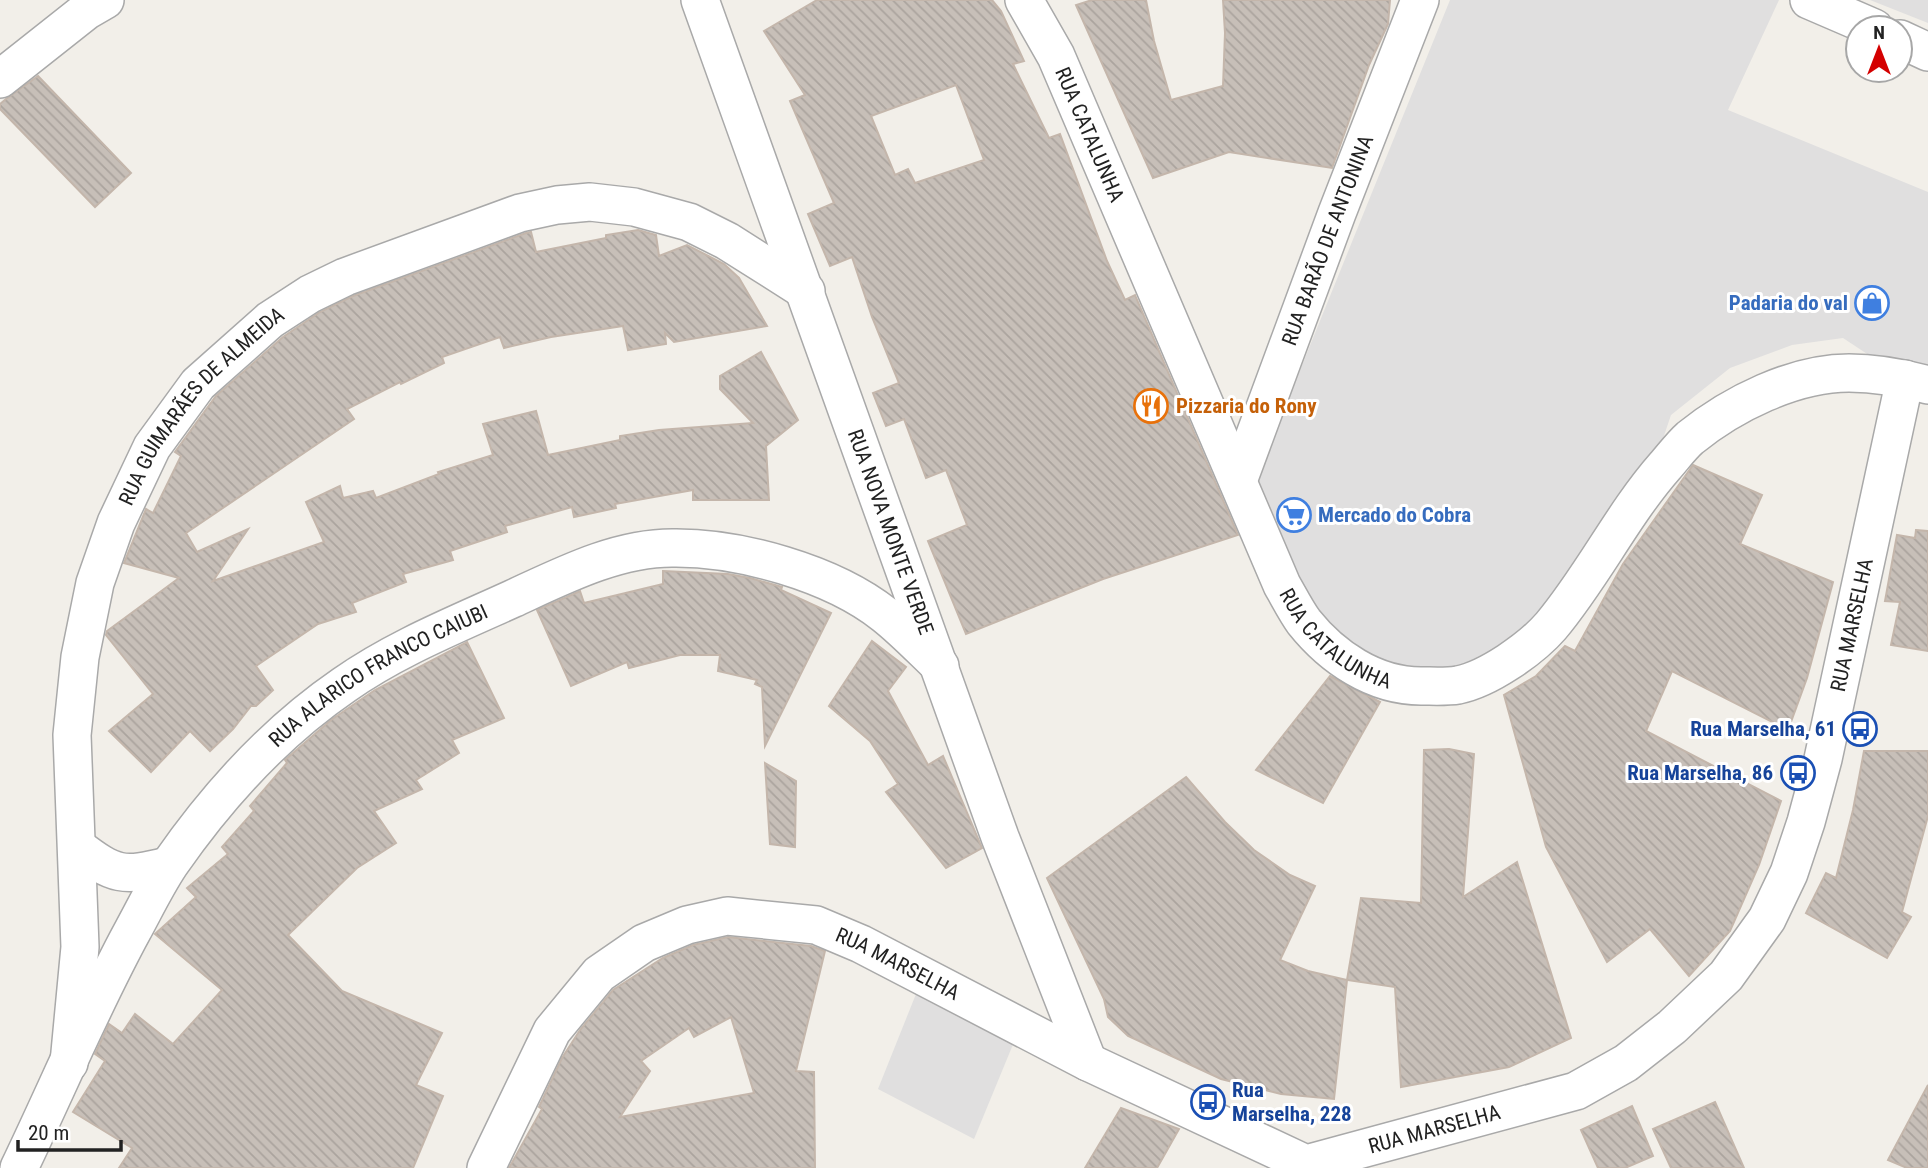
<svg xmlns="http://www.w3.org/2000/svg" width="1928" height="1168" font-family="'Roboto Condensed',sans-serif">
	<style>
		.residential { fill: #e0dfdf }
		.building { fill: url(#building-back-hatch); stroke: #c4b6ab; stroke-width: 2; fill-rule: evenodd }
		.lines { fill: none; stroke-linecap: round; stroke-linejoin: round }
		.minor-casing { stroke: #a9a9a9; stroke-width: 40 }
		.minor { stroke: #fff; stroke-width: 37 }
		.labels { text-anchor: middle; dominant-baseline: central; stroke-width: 6; stroke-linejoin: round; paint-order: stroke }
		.street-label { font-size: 21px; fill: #222; stroke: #fff }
		.shop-label { font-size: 21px; font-weight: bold; fill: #366cbe; stroke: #fff; text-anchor: end }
		.food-label { font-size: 21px; font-weight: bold; fill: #c56008; stroke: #fff; text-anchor: start }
		.transit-label { font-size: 21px; font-weight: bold; fill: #164399; stroke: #fff; text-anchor: end }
	</style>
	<defs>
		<pattern id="building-back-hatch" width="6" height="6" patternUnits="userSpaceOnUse" patternTransform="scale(1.75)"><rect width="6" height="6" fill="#c7bfb8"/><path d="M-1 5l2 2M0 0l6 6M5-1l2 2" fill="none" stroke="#aba49e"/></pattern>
	</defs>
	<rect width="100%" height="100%" fill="#f2efe9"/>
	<g class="residential">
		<path d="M 1450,0 L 1779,0 L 1728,110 L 1928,192 L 1928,385 L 1905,379 L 1843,338 L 1792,345 L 1730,368 L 1671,415 L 1647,486 L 1493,671 L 1352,665 L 1247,501 Z"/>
		<path d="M 1870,0 L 1928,0 L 1928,23 Z"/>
		<path d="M 916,994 L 1014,1042 L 974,1139 L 878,1089 Z"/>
	</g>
	<g class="building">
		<path d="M 817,0 L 992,0 L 1001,11 L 1024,61 L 1013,64 L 1049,138 L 1060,134 L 1107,261 L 1125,300 L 1135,295 L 1238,535 L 1103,579 L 966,634 L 928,541 L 967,525 L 946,470 L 926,478 L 904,419 L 886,426 L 873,393 L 899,383 L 872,317 L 852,257 L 830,266 L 808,214 L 834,203 L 790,101 L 805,95 L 764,31 ZM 956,85 L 984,160 L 915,183 L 908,169 L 895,175 L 871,116 Z"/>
		<path d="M 1092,0 L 1146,0 L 1154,41 L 1171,100 L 1223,86 L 1225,33 L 1223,0 L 1390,0 L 1388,24 L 1369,65 L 1332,168 L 1229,152 L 1153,178 L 1076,5 Z"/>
		<path d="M 38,76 L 131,173 L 95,207 L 0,109 L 0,104 L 6,99 Z"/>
		<path d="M 638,230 L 656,235 L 659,256 L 687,245 L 724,264 L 739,278 L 767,326 L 674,342 L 665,333 L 666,344 L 628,350 L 623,326 L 551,337 L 504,348 L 500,337 L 442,357 L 444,363 L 401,384 L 400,382 L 347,409 L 354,419 L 186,533 L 197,552 L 248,529 L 213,581 L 324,542 L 306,502 L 340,486 L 343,498 L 373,491 L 376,498 L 439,474 L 438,472 L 493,455 L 483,424 L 536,411 L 548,455 L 620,440 L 620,436 L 659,430 L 753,423 L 720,389 L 720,376 L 761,352 L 798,420 L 766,446 L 769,500 L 693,500 L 693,490 L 615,504 L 616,508 L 574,517 L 572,507 L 505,526 L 507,532 L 450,551 L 453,560 L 403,574 L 406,582 L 352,603 L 356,612 L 318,624 L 256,666 L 273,690 L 256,706 L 251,706 L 233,729 L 210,751 L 190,731 L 151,772 L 109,731 L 153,694 L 106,635 L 107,631 L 179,578 L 124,563 L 146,509 L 153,513 L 181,456 L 175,452 L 216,396 L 283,337 L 320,312 L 353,296 L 526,233 L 531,232 L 536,252 L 606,238 L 606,235 Z"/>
		<path d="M 1693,465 L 1762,495 L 1740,544 L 1833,582 L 1807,678 L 1788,730 L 1672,671 L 1646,731 L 1781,801 L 1759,865 L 1730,931 L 1689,976 L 1650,929 L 1607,962 L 1546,847 L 1504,695 L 1536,676 L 1565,646 L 1575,651 L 1623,564 Z"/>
		<path d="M 1916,530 L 1928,531 L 1928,651 L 1891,645 L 1900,602 L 1885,601 L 1897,535 L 1915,538 Z"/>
		<path d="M 663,571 L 728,574 L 750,578 L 782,587 L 781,590 L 831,613 L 765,746 L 762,687 L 755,684 L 757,680 L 718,671 L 720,655 L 680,655 L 629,668 L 627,662 L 571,686 L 537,610 L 580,591 L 584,603 L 663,584 Z"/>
		<path d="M 872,641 L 906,667 L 888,691 L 928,765 L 943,756 L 982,848 L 946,868 L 886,792 L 898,784 L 870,741 L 829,706 Z"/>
		<path d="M 467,642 L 504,718 L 452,740 L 459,753 L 416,780 L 422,789 L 374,811 L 396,843 L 357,868 L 288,935 L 342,991 L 442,1033 L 416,1085 L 443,1096 L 413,1168 L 119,1168 L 132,1148 L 73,1112 L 105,1061 L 95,1054 L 109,1024 L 122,1033 L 135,1014 L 173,1044 L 222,990 L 155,934 L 196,897 L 187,888 L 228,854 L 222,847 L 254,811 L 250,806 L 287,763 L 285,760 L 331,720 L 375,690 Z"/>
		<path d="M 1330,676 L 1380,702 L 1323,803 L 1256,770 Z"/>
		<path d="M 1449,749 L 1474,754 L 1463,897 L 1517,862 L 1571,1038 L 1509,1067 L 1401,1087 L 1395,987 L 1347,980 L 1361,898 L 1421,903 L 1424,750 Z"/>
		<path d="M 1864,751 L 1928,751 L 1928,816 L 1902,912 L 1911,917 L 1887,958 L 1806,913 L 1826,873 L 1836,878 L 1853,810 Z"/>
		<path d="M 765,763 L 796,781 L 795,847 L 770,844 Z"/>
		<path d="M 1186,777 L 1225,822 L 1254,850 L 1290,875 L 1315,886 L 1280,960 L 1308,971 L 1347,980 L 1334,1099 L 1281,1094 L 1221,1079 L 1128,1036 L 1108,1017 L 1104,999 L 1047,878 Z"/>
		<path d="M 728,937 L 811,946 L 825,951 L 796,1071 L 814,1072 L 815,1168 L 509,1168 L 542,1109 L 539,1107 L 562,1058 L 580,1030 L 613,990 L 663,958 L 693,945 ZM 731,1017 L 754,1093 L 620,1117 L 650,1071 L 641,1061 L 689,1028 L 694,1037 Z"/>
		<path d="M 1928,1085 L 1928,1168 L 1907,1168 L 1888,1160 Z"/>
		<path d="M 1715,1102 L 1744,1168 L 1671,1168 L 1653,1129 Z"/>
		<path d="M 1632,1106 L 1653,1156 L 1625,1168 L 1598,1168 L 1581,1130 Z"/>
		<path d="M 1121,1108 L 1179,1129 L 1157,1168 L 1085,1168 Z"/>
	</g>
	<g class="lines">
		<g class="minor-casing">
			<g id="minor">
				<path id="s1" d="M 700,0 L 1000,837 L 1088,1062"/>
				<path id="s2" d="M 1024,0 L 1056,56 L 1282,585 C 1289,597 1296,611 1304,622 C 1332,657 1374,686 1421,686 C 1432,686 1446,687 1458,685 C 1488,679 1531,649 1551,626 C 1593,576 1622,515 1665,466 C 1673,457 1681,446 1690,438 C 1732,404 1794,373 1849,373 C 1875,373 1903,378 1928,385"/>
				<path d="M 1809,0 L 1874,28"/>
				<path d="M 1900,39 L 1928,52"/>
				<path d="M 0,79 L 86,11 L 105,0"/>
				<path id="s3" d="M 1238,481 L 1337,213 L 1420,0"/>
				<path d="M 77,847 C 115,876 122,877 168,866"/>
				<path id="s4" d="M 69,1063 L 80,947 L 72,735 L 80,657 L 95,583 L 116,523 L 152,447 L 198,384 L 270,320 L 310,294 L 345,277 L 520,213 L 557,205 L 590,202 L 634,207 L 689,222 L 727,241 L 806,291"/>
				<path id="s5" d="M 19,1168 C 57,1089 91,1007 133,930 C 145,908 156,885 170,864 C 218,795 274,733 344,685 C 395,649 455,625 512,599 C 562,576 616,548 672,548 C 739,547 832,573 885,615 C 904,630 922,649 940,666"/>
				<path id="s6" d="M 486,1168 L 552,1031 L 599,974 L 644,943 L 687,925 L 727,916 L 816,925 L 861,944 L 1088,1062 L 1306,1164 L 1576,1091 L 1626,1063 L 1672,1027 L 1726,976 L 1767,919 L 1789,873 L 1806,822 L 1823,759 L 1905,379"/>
			</g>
		</g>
		<use href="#minor" class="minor"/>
	</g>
	<defs>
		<g id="shop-ring" transform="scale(1.75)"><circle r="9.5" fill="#fff" stroke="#3f7fe0" stroke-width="1.5"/><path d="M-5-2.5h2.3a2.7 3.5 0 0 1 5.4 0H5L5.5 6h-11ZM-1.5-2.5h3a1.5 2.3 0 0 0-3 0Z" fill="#3f7fe0"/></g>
		<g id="restaurant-ring" transform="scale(1.75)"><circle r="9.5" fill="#fff" stroke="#e8710a" stroke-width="1.5"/><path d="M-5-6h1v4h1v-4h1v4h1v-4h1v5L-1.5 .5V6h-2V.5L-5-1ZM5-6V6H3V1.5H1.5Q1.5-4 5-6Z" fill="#e8710a"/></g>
		<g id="supermarket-ring" transform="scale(1.75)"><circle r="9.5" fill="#fff" stroke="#3f7fe0" stroke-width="1.5"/><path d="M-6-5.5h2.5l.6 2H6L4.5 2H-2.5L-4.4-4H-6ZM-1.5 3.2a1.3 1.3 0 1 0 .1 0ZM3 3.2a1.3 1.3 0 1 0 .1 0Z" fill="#3f7fe0"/></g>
		<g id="bus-ring" transform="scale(1.75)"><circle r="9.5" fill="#fff" stroke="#1a4fb4" stroke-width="1.5"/><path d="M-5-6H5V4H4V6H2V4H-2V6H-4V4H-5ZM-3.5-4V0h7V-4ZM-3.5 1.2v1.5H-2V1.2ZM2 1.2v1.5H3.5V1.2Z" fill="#1a4fb4"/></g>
	</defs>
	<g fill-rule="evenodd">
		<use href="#shop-ring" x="1872" y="303"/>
		<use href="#restaurant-ring" x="1151" y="406"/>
		<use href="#supermarket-ring" x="1294" y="515"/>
		<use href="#bus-ring" x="1860" y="729"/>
		<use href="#bus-ring" x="1798" y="773"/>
		<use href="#bus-ring" x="1208" y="1102"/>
	</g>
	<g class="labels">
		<g class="street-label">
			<text stroke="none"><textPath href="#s2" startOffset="150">RUA CATALUNHA</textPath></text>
			<text stroke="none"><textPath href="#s3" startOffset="257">RUA BARÃO DE ANTONINA</textPath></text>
			<text stroke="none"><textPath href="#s4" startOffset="693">RUA GUIMARÃES DE ALMEIDA</textPath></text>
			<text stroke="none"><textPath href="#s1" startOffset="565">RUA NOVA MONTE VERDE</textPath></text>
			<text stroke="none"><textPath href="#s6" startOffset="1850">RUA MARSELHA</textPath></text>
			<text stroke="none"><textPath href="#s2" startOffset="718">RUA CATALUNHA</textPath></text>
			<text stroke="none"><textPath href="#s5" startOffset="625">RUA ALARICO FRANCO CAIUBI</textPath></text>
			<text stroke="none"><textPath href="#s6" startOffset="548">RUA MARSELHA</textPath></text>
			<text stroke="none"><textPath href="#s6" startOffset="1136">RUA MARSELHA</textPath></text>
		</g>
		<g class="shop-label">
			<text x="1848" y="303">Padaria do val</text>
			<text x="1318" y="515" text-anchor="start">Mercado do Cobra</text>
		</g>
		<g class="food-label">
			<text x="1176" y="406">Pizzaria do Rony</text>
		</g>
		<g class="transit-label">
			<text x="1836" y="729">Rua Marselha, 61</text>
			<text x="1773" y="773">Rua Marselha, 86</text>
			<text x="1232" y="1090" text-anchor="start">Rua<tspan x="1232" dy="24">Marselha, 228</tspan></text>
		</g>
	</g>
	<g transform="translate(1879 49)"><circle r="33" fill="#ffffff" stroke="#a7a7a7" stroke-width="2"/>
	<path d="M0-5L12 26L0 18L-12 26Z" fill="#d40000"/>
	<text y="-10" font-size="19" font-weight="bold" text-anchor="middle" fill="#222222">N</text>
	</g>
	<path d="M18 1140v10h103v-10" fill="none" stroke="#222222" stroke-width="3.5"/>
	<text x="28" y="1140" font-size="21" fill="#222222" stroke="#ffffff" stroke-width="5" paint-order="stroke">20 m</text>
</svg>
